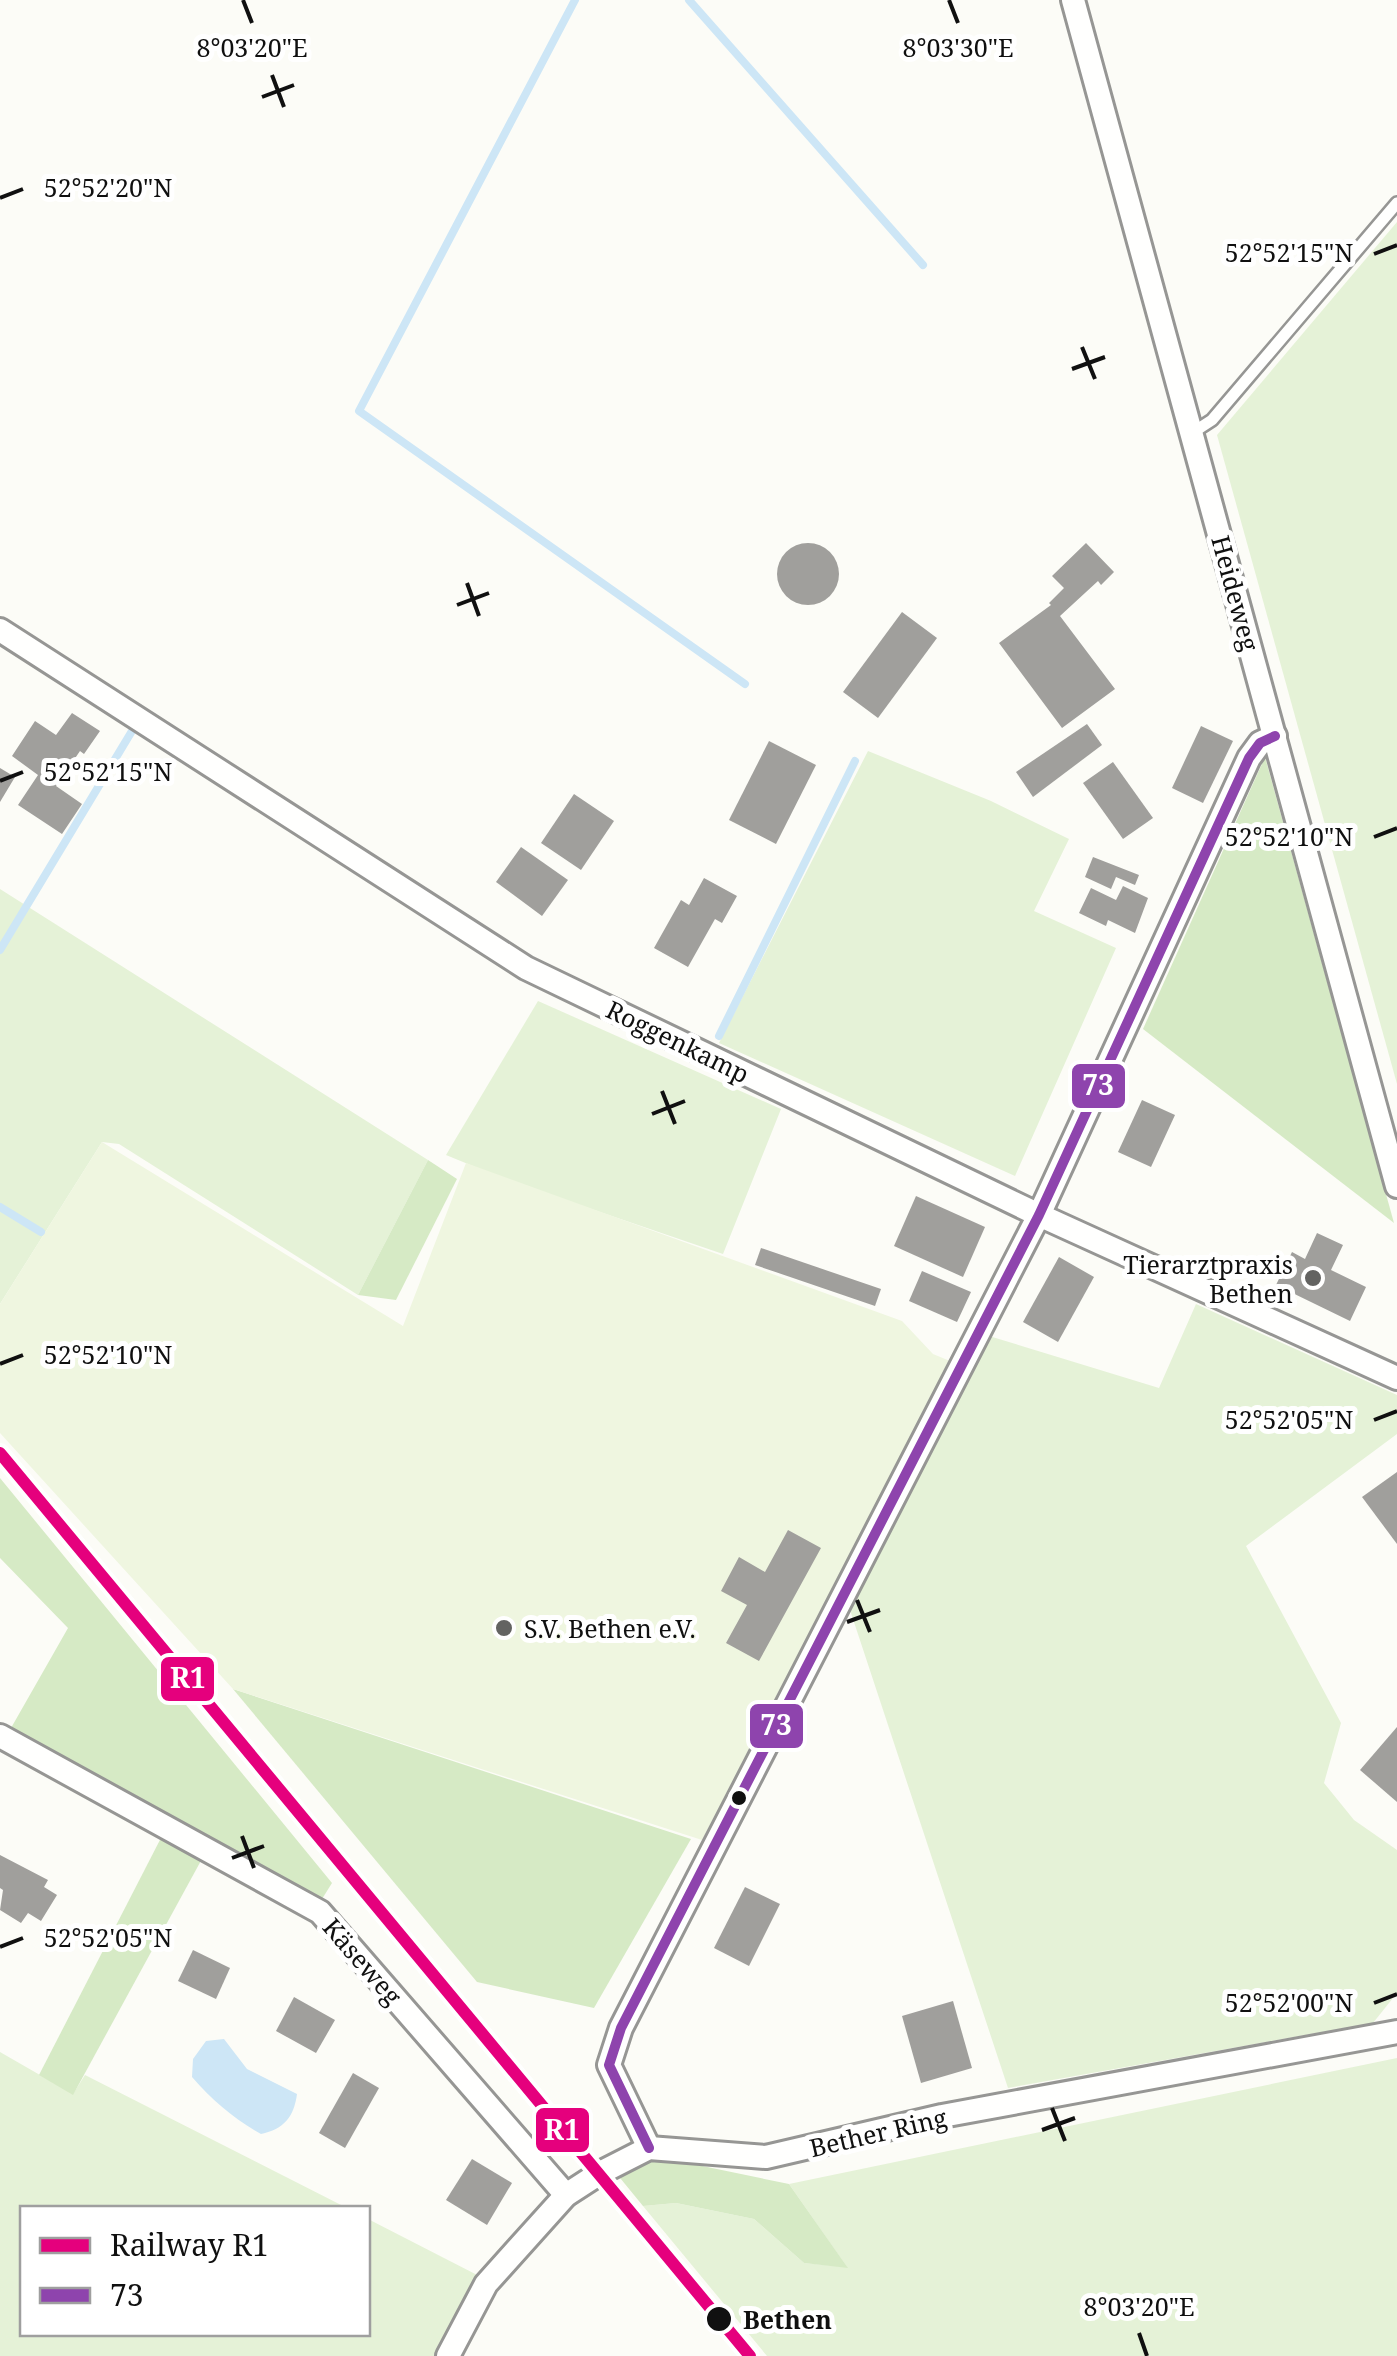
<svg xmlns="http://www.w3.org/2000/svg" width="1397" height="2356" font-family="'Noto Serif',serif">
	<style>
		.green { fill: #e5f2d7 }
		.forest { fill: #d6eac5 }
		.pitch { fill: #eff6e0 }
		.water { fill: #cde6f6 }
		.lines { fill: none; stroke-linecap: round; stroke-linejoin: round }
		.stream { stroke: #cde6f6; stroke-width: 8 }
		.building { fill: #a09f9c }
		.service-casing { stroke: #969694; stroke-width: 16 }
		.minor-casing { stroke: #969694; stroke-width: 28 }
		.service { stroke: #fffffe; stroke-width: 11 }
		.minor { stroke: #fffffe; stroke-width: 22 }
		.bus-1-casing { stroke: #fff; stroke-width: 18 }
		.bus-1 { stroke: #8e44ad; stroke-width: 10 }
		.rail-1-casing { stroke: #fff; stroke-width: 20 }
		.rail-1 { stroke: #e5007d; stroke-width: 12 }
		.ticks { fill: none; stroke: #101010; stroke-width: 4 }
		.poi-dot { fill: #636361; stroke: #fff; stroke-width: 4 }
		.bus-dot { fill: #101010; stroke: #fff; stroke-width: 4 }
		.labels { text-anchor: middle; dominant-baseline: central; stroke-width: 10; stroke-linejoin: round; paint-order: stroke }
		.street-label { font-size: 25px; fill: #101010; stroke: #fff }
		.poi-label { font-size: 25px; fill: #101010; stroke: #fff; text-anchor: end }
		.stop-label { font-size: 25px; font-weight: bold; fill: #101010; stroke: #fff; text-anchor: start }
		.ticks-label { font-size: 25px; text-anchor: middle; fill: #101010; stroke: #fff; stroke-width: 10; stroke-linejoin: round; paint-order: stroke }
		.line-badge { stroke: #fff; stroke-width: 4 }
		.badge-label { font-size: 28px; text-anchor: middle; font-weight: bold; fill: #fff }
	</style>
	<rect width="100%" height="100%" fill="#fcfcf7"/>
	<g class="green">
		<path d="M 1397,222 L 1397,1084 L 1217,435 Z"/>
		<path d="M 868,751 L 991,801 L 1069,839 L 1034,911 L 1116,948 L 1015,1176 L 719,1043 Z"/>
		<path d="M 0,889 L 428,1160 L 358,1295 L 119,1144 L 102,1142 L 0,1304 Z"/>
		<path d="M 538,1001 L 781,1109 L 723,1254 L 512,1182 L 446,1155 Z"/>
		<path d="M 1196,1304 L 1397,1395 L 1397,1434 L 1246,1546 L 1341,1723 L 1324,1783 L 1354,1820 L 1397,1850 L 1397,1993 L 1373,2023 L 1008,2088 L 850,1610 L 989,1336 L 1159,1388 Z"/>
		<path d="M 0,2052 L 73,2094 L 85,2075 L 347,2208 L 22,2208 L 22,2334 L 368,2334 L 368,2219 L 483,2278 L 436,2356 L 0,2356 Z"/>
		<path d="M 1397,2058 L 1397,2356 L 767,2356 L 643,2206 L 676,2203 L 754,2219 L 804,2263 L 847,2267 L 789,2184 Z"/>
	</g>
	<g class="forest">
		<path d="M 1265,757 L 1394,1223 L 1143,1029 Z"/>
		<path d="M 428,1160 L 457,1179 L 396,1300 L 358,1295 Z"/>
		<path d="M 0,1478 L 332,1883 L 322,1899 L 11,1728 L 68,1628 L 0,1558 Z"/>
		<path d="M 233,1689 L 691,1839 L 594,2008 L 477,1982 Z"/>
		<path d="M 162,1836 L 203,1857 L 73,2095 L 39,2075 Z"/>
		<path d="M 654,2156 L 789,2184 L 848,2268 L 804,2263 L 754,2219 L 676,2203 L 643,2206 L 616,2173 Z"/>
	</g>
	<path class="pitch" d="M 102,1142 L 403,1326 L 466,1163 L 902,1321 L 933,1354 L 950,1361 L 702,1840 L 233,1689 L 0,1433 L 0,1304 Z"/>
	<path class="water" d="M 224,2039 L 247,2069 L 297,2094 C 294,2117 284,2129 261,2134 C 234,2119 213,2101 192,2077 L 193,2059 L 206,2041 Z"/>
	<g class="lines">
		<g class="stream">
			<path d="M 575,0 L 359,411 L 745,684"/>
			<path d="M 689,0 L 923,265"/>
			<path d="M 0,950 L 135,726"/>
			<path d="M 719,1036 L 855,761"/>
			<path d="M 0,1207 L 41,1232"/>
		</g>
	</g>
	<g class="building">
		<circle cx="808" cy="574" r="31"/>
		<path d="M 1086,543 L 1114,572 L 1101,585 L 1098,581 L 1060,616 L 1115,689 L 1062,728 L 999,643 L 1051,605 L 1049,603 L 1064,588 L 1052,576 Z"/>
		<path d="M 902,612 L 937,638 L 878,718 L 843,692 Z"/>
		<path d="M 72,713 L 100,731 L 84,754 L 80,751 L 56,786 L 82,804 L 62,834 L 18,805 L 38,775 L 12,756 L 35,721 L 56,735 Z"/>
		<path d="M 1087,724 L 1102,745 L 1033,797 L 1016,772 Z"/>
		<path d="M 1201,726 L 1233,741 L 1203,803 L 1172,788 Z"/>
		<path d="M 769,741 L 816,765 L 776,844 L 729,820 Z"/>
		<path d="M 1113,762 L 1153,818 L 1123,839 L 1083,783 Z"/>
		<path d="M 0,768 L 15,777 L 0,802 Z"/>
		<path d="M 574,794 L 614,821 L 581,870 L 541,843 Z"/>
		<path d="M 521,847 L 568,880 L 542,916 L 496,882 Z"/>
		<path d="M 1093,857 L 1139,875 L 1135,885 L 1116,877 L 1111,889 L 1085,877 Z"/>
		<path d="M 704,878 L 737,896 L 722,923 L 715,919 L 688,967 L 654,948 L 681,900 L 689,905 Z"/>
		<path d="M 1123,886 L 1148,898 L 1135,933 L 1108,920 L 1106,926 L 1079,913 L 1091,888 L 1116,900 Z"/>
		<path d="M 1142,1100 L 1175,1115 L 1151,1167 L 1118,1152 Z"/>
		<path d="M 916,1196 L 985,1227 L 963,1277 L 894,1246 Z"/>
		<path d="M 1317,1233 L 1343,1245 L 1331,1270 L 1366,1287 L 1350,1321 L 1276,1285 L 1292,1252 L 1305,1259 Z"/>
		<path d="M 761,1248 L 881,1289 L 875,1306 L 755,1265 Z"/>
		<path d="M 1059,1257 L 1094,1277 L 1058,1342 L 1023,1322 Z"/>
		<path d="M 922,1271 L 971,1292 L 957,1322 L 909,1301 Z"/>
		<path d="M 1397,1472 L 1397,1544 L 1362,1497 Z"/>
		<path d="M 788,1530 L 821,1548 L 759,1661 L 726,1643 L 747,1605 L 721,1591 L 739,1557 L 765,1572 Z"/>
		<path d="M 1397,1727 L 1397,1802 L 1360,1770 Z"/>
		<path d="M 0,1855 L 48,1880 L 44,1887 L 57,1895 L 41,1921 L 28,1913 L 21,1923 L 0,1910 L 3,1890 L 0,1888 Z"/>
		<path d="M 745,1887 L 780,1904 L 749,1966 L 714,1948 Z"/>
		<path d="M 193,1950 L 230,1968 L 216,1999 L 178,1981 Z"/>
		<path d="M 294,1997 L 335,2020 L 316,2053 L 276,2031 Z"/>
		<path d="M 953,2001 L 972,2068 L 921,2083 L 902,2016 Z"/>
		<path d="M 353,2073 L 379,2088 L 345,2148 L 319,2133 Z"/>
		<path d="M 472,2159 L 512,2183 L 487,2225 L 446,2200 Z"/>
	</g>
	<g class="lines">
		<g class="service-casing">
			<path id="service" d="M 1192,433 L 1212,420 L 1397,203"/>
		</g>
		<g class="minor-casing">
			<g id="minor">
				<path d="M 1073,0 L 1397,1186"/>
				<path d="M 0,630 L 526,968 L 1039,1215 L 1397,1378"/>
				<path d="M 0,1736 L 320,1912 L 566,2195"/>
				<path d="M 649,2148 L 609,2065 L 621,2028 L 1039,1215 L 1249,758 L 1260,743 L 1275,736"/>
				<path d="M 448,2356 L 486,2284 L 566,2195 L 600,2173 L 649,2148 L 766,2157 L 942,2116 L 1397,2032"/>
			</g>
		</g>
		<use href="#service" class="service"/>
		<use href="#minor" class="minor"/>
		<g class="bus-1-casing">
			<path id="bus-1" d="M 649,2148 L 609,2065 L 621,2028 L 1039,1215 L 1249,758 L 1260,743 L 1275,736"/>
		</g>
		<use href="#bus-1" class="bus-1"/>
		<g class="rail-1-casing">
			<path id="rail-1" d="M 0,1453 L 750,2356"/>
		</g>
		<use href="#rail-1" class="rail-1"/>
	</g>
	<path class="ticks" d="M 243,0 L 252,23M 949,0 L 958,23M 272,75 L 284,107M 262,97 L 294,85M 0,198 L 23,189M 1374,254 L 1397,245M 1082,347 L 1095,379M 1072,369 L 1105,357M 467,583 L 479,616M 457,605 L 489,593M 0,781 L 23,772M 1374,837 L 1397,828M 662,1091 L 675,1124M 652,1114 L 685,1101M 0,1364 L 23,1355M 1374,1420 L 1397,1411M 857,1600 L 870,1632M 847,1622 L 880,1610M 242,1836 L 254,1868M 232,1858 L 264,1846M 0,1947 L 23,1938M 1374,2003 L 1397,1994M 1052,2108 L 1065,2141M 1042,2130 L 1075,2118M 1139,2333 L 1147,2356"/>
	<g class="poi-dot">
		<circle cx="1313" cy="1278" r="10"/>
		<circle cx="504" cy="1628" r="10"/>
	</g>
	<g class="bus-dot">
		<circle cx="739" cy="1798" r="9"/>
		<circle cx="719" cy="2319" r="14"/>
	</g>
	<g class="labels">
		<g class="street-label">
			<text transform="translate(1236 593) rotate(75)">Heideweg</text>
			<text transform="translate(678 1041) rotate(26)">Roggenkamp</text>
			<text transform="translate(363 1961) rotate(49)">Käseweg</text>
			<text transform="translate(878 2132) rotate(-13)">Bether Ring</text>
		</g>
		<g class="poi-label">
			<text x="1293" y="1264">Tierarztpraxis<tspan x="1293" dy="29">Bethen</tspan></text>
			<text x="524" y="1628" text-anchor="start">S.V. Bethen e.V.</text>
		</g>
		<g class="stop-label">
			<text x="743" y="2319">Bethen</text>
		</g>
	</g>
	<g class="ticks-label">
		<text x="252" y="57">8°03'20"E</text>
		<text x="958" y="57">8°03'30"E</text>
		<text x="108" y="197">52°52'20"N</text>
		<text x="1289" y="262">52°52'15"N</text>
		<text x="108" y="781">52°52'15"N</text>
		<text x="1289" y="846">52°52'10"N</text>
		<text x="108" y="1364">52°52'10"N</text>
		<text x="1289" y="1429">52°52'05"N</text>
		<text x="108" y="1947">52°52'05"N</text>
		<text x="1289" y="2012">52°52'00"N</text>
		<text x="1139" y="2316">8°03'20"E</text>
	</g>
	<g class="line-badge">
		<rect x="1070" y="1062" width="57" height="48" rx="10" fill="#8e44ad"/>
		<rect x="159" y="1655" width="57" height="48" rx="10" fill="#e5007d"/>
		<rect x="748" y="1702" width="57" height="48" rx="10" fill="#8e44ad"/>
		<rect x="534" y="2106" width="57" height="48" rx="10" fill="#e5007d"/>
	</g>
	<g class="badge-label">
		<text x="1098" y="1095">73</text>
		<text x="188" y="1688">R1</text>
		<text x="776" y="1735">73</text>
		<text x="562" y="2140">R1</text>
	</g>
	<rect x="20" y="2206" width="350" height="130" fill="#ffffff" stroke="#9f9f9f" stroke-width="2.5"/>
	<rect x="40" y="2238" width="50" height="15" fill="#e5007d" stroke="#9f9f9f" stroke-width="2.5"/>
	<text x="110" y="2256" font-size="30" fill="#101010">Railway R1</text>
	<rect x="40" y="2288" width="50" height="15" fill="#8e44ad" stroke="#9f9f9f" stroke-width="2.5"/>
	<text x="110" y="2306" font-size="30" fill="#101010">73</text>
</svg>
